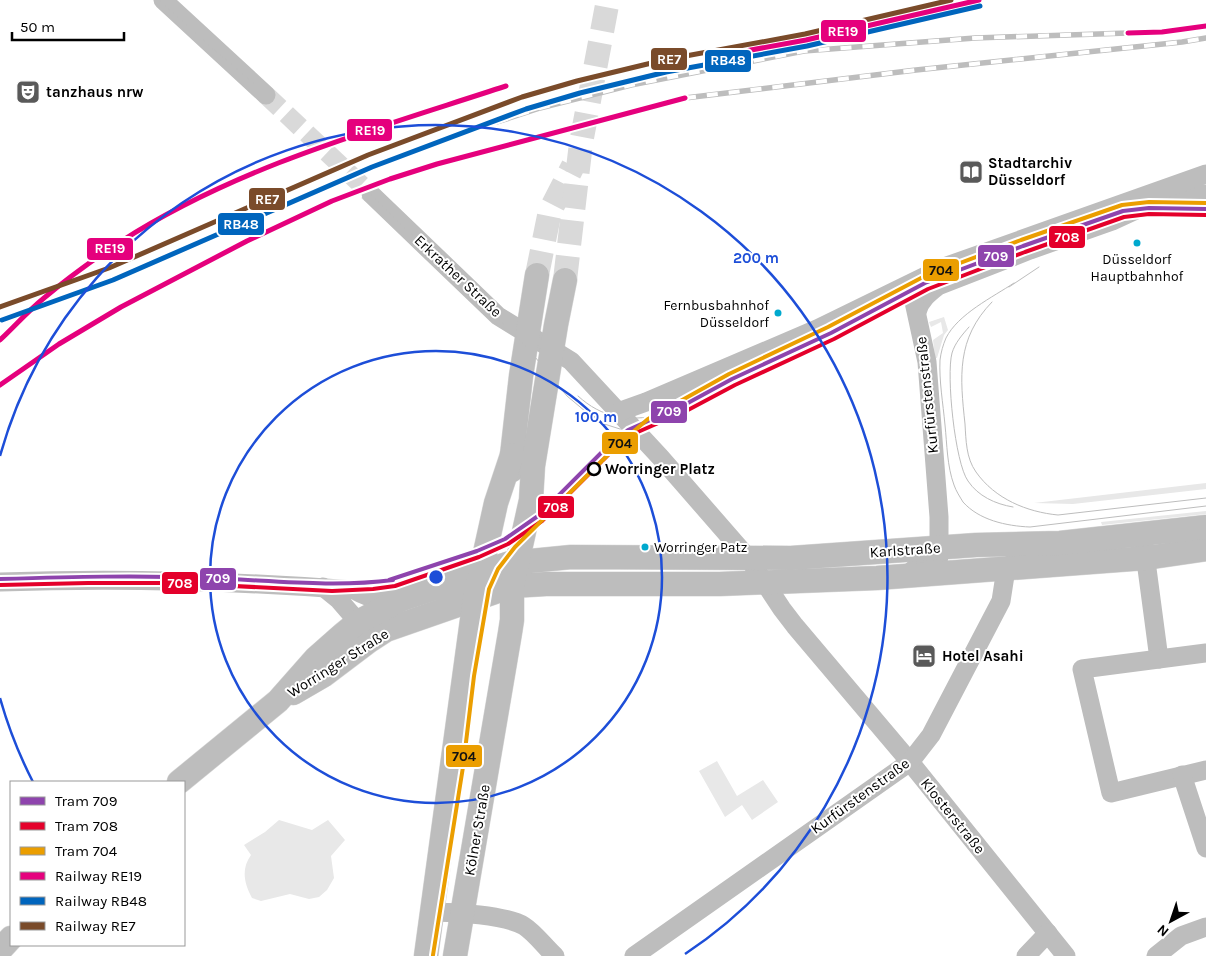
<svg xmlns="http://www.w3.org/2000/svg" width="1206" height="956" font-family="Karla,sans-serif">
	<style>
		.green { fill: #e8e8e8 }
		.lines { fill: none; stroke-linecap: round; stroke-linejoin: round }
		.minor-tunnel { stroke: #d9d9d9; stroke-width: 19; stroke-dasharray: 19 9; stroke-linecap: butt }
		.major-tunnel { stroke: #d9d9d9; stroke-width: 24; stroke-dasharray: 24 12; stroke-linecap: butt }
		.major-casing { stroke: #dbdbdb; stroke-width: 25 }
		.minor { stroke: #bdbdbd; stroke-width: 19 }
		.major { stroke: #bdbdbd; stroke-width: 24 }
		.tram { stroke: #bdbdbd; stroke-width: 1 }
		.rail-casing { stroke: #bdbdbd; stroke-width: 5.5 }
		.rail { stroke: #fff; stroke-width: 4; stroke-dasharray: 11; stroke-linecap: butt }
		.rail-1-casing { stroke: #fff; stroke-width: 9 }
		.rail-2-casing { stroke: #fff; stroke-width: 9 }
		.rail-3-casing { stroke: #fff; stroke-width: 9 }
		.rail-1 { stroke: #e5007d; stroke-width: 5 }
		.rail-2 { stroke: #0065bd; stroke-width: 5 }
		.rail-3 { stroke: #7a4b2a; stroke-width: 5 }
		.tram-1-casing { stroke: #fff; stroke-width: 8 }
		.tram-2-casing { stroke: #fff; stroke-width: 8 }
		.tram-3-casing { stroke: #fff; stroke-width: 8 }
		.tram-1 { stroke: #8e44ad; stroke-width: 4 }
		.tram-2 { stroke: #e4002b; stroke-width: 4 }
		.tram-3 { stroke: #eb9e00; stroke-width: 4 }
		.ring { fill: none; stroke: #1d4ed8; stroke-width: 2.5 }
		.bus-dot { fill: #00a9ce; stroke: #fff; stroke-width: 2 }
		.stop-dot { fill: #fff; stroke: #000; stroke-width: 2.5 }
		.labels { text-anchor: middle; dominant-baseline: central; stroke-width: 4; stroke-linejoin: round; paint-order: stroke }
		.bus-label { font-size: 14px; fill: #000; stroke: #fff }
		.poi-label { font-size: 15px; font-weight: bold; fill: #000; stroke: #fff; text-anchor: start }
		.street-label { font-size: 15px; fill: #000; stroke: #fff }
		.stop-label { font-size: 15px; font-weight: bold; fill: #000; stroke: #fff; text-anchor: start }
		.centre { fill: #1d4ed8; stroke: #fff; stroke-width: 2.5 }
		.ring-label { font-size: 15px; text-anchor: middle; font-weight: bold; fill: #1d4ed8; stroke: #fff; stroke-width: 4; stroke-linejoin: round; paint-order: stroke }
		.line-badge { stroke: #fff; stroke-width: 2 }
		.badge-label { font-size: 14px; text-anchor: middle; font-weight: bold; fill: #fff }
		.pale-badge-label { font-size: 14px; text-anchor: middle; font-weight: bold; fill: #111 }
	</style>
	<rect width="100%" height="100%" fill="#fff"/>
	<g class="green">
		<path d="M 944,317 L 948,330 L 944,335 L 937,358 L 935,358 L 933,340 L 943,333 L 941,322 L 931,327 L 929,322 Z"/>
		<path d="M 1206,483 L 1206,489 L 1073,504 L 1034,503 Z"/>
		<path d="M 1206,511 L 1206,514 L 1102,525 L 1101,522 Z"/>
		<path d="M 717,761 L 737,796 L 763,780 L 778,802 L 752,820 L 742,805 L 725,817 L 699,771 Z"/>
		<path d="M 279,820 L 312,830 L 328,820 L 345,840 L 331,856 L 334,878 L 327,890 L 319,897 L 309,899 L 290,894 L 261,901 L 252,898 C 244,883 241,869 251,855 L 244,845 L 265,832 Z"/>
	</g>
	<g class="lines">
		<path class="minor-tunnel" d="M 266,95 L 371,194"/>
		<g class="major-tunnel">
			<path d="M 537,275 L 550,211 L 573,166"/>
			<path d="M 565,280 L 581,143 L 608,0"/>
		</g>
		<g class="major-casing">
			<g id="major">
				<path d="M 512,470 L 512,455 L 521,376 L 537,275"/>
				<path d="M 293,693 L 324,675 L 369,641 L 386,630 L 512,586 L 546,584 L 720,584 L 877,578 L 1146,558 L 1206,549"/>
				<path d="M 179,782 L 278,701 L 316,658 L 342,635 L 358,622 L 402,599 L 510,563 L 571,557 L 791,558 L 976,545 L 1060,543 L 1206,527"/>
				<path d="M 0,950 L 11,938"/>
				<path d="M 426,956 L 475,598 L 496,503 L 512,455"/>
				<path d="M 455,956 L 510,633 L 512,620 L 512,586 L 531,500 L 533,466 L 556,325 L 565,280"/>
			</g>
		</g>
		<g class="minor">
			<path d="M 163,0 L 266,95"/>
			<path d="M 371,194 L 498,316 L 571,361 L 661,458 L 749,559 L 782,609 L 795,626 L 910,762 L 1066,956"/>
			<path d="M 1165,197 L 1194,193 L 1206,194"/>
			<path d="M 917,312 C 920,300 929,293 938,286 L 1030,250 L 1112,221 L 1138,209"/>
			<path d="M 618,412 L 646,402 L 817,329 L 944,267 L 1206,174"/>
			<path d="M 1144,546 L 1159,659"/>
			<path d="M 905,577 L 921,563 L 936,560 L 939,557 L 939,517 L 927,362 L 914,302"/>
			<path d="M 0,582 C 118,578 236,581 354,590 C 372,600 380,600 401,599"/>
			<path d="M 323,587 L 339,600 L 358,622 L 370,629"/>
			<path d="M 1206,653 L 1082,669 L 1111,793 L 1206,770"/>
			<path d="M 1182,775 L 1206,848"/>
			<path d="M 432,912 C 454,912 506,915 524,926 C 535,933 545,947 555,956"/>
			<path d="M 634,956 L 910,762 L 931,735 L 1001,601 L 1006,569 L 1017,559"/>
			<path d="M 1026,956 L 1048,933"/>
			<path d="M 1156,956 L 1181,936 L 1206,927"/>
		</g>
		<use href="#major" class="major"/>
		<g class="tram">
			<path d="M 159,0 L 213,49 L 267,94"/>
			<path d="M 370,194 L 526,346 L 567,396 L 598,422 L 620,429 L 646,428 L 664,423 L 702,404"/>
			<path d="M 1014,283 C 993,297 958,314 946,338 C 943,345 941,352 940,360 C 939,381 943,403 945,425 C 947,444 947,466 954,485 C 956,491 960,497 963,502 C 979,520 1006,526 1030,527 L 1206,506"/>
			<path d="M 1009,287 L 1039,267"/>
			<path d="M 992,302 C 956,339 960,377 965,424 C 966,440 966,458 976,472 C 995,499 1027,512 1058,515 L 1206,498"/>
			<path d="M 969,327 C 962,335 955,343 952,353 C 946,375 955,463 968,481 C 978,496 995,504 1013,507"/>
			<path d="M 578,396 C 602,418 628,422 659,415"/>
		</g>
		<g class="rail-casing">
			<g id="rail">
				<path d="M 685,98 L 916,70 L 1182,42 L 1206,38"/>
				<path d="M 497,122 L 540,108 L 631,85 L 804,51 L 975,38 L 1128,33"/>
			</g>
		</g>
		<use href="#rail" class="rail"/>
		<g class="rail-1-casing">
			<g id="rail-1">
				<path d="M 1128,33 L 1162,32 L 1206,26"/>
				<path d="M 707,58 L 806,40 L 979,0"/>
				<path d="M 0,340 C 15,326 28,311 44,298 C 68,278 94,259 120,242 C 238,166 375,129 506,86"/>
				<path d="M 0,385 L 59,344 L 121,307 L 247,241 L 332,201 L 390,179 L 437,164 L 685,98"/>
			</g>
		</g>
		<g class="rail-2-casing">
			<path id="rail-2" d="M 2,320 L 113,280 L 372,167 L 526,109 L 580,93 L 666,72 L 807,46 L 980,6"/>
		</g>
		<g class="rail-3-casing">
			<path id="rail-3" d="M 0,307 L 109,268 L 368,155 L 522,97 L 577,81 L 664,60 L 805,34 L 951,0"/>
		</g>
		<use href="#rail-1" class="rail-1"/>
		<use href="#rail-2" class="rail-2"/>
		<use href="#rail-3" class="rail-3"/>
		<g class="tram-1-casing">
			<path id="tram-1" d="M 0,579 C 69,577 138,575 206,578 C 269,580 331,588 393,580 L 389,580 L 477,551 L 505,539 L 538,516 L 605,449 L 628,430 L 686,404 L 732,379 L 831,333 L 925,283 L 1023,246 L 1123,211 L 1149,208 L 1206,209"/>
		</g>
		<g class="tram-2-casing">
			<path id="tram-2" d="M 0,585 L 88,583 L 175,583 L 332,591 L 373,589 L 395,586 L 479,557 L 508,544 L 542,521 L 609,454 L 631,435 L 688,410 L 735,385 L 834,339 L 928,289 L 1025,252 L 1124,217 L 1149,214 L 1206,215"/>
		</g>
		<g class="tram-3-casing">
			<path id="tram-3" d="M 433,955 L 463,767 L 474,676 L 489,589 L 498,569 L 515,547 L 619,444 L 648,419 L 729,374 L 828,327 L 923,277 L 1021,240 L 1122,205 L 1149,202 L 1206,203"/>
		</g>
		<use href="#tram-1" class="tram-1"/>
		<use href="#tram-2" class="tram-2"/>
		<use href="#tram-3" class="tram-3"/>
	</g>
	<g class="ring">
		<circle cx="436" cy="577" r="226"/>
		<path d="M33 782A452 452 0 0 1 0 698M0 456A452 452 0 1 1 685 954"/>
	</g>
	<defs>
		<g id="theatre-square" transform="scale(1.25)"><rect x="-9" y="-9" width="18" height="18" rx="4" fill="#595959" stroke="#fff"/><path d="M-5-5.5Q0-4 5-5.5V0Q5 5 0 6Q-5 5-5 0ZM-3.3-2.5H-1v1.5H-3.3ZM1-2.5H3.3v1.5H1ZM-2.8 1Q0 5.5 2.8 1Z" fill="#fff"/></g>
		<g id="library-square" transform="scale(1.25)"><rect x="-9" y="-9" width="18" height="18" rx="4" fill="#595959" stroke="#fff"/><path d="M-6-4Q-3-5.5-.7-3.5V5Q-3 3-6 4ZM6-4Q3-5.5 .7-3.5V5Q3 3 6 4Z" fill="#fff"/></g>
		<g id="hotel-square" transform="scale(1.25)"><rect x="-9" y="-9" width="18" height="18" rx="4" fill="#595959" stroke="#fff"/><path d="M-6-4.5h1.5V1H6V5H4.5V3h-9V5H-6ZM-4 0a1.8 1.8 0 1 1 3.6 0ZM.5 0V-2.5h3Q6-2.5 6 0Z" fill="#fff"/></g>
	</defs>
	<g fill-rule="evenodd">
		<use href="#theatre-square" x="28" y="92"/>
		<use href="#library-square" x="971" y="172"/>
		<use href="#hotel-square" x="924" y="656"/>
	</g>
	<g class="bus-dot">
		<circle cx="1137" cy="243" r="4.5"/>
		<circle cx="778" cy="313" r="4.5"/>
		<circle cx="645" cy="547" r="4.5"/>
	</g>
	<circle class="stop-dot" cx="594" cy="469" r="6"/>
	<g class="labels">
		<g class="bus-label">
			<text x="1137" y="259">Düsseldorf<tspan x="1137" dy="17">Hauptbahnhof</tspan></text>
			<text x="769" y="305" text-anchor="end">Fernbusbahnhof<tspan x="769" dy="17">Düsseldorf</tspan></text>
			<text x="654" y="547" text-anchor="start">Worringer Patz</text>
		</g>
		<g class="poi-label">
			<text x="46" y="92">tanzhaus nrw</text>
			<text x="988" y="163">Stadtarchiv<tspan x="988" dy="17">Düsseldorf</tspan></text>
			<text x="942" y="656">Hotel Asahi</text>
		</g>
		<g class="street-label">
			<text transform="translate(458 276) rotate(43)">Erkrather Straße</text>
			<text transform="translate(927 395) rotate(-96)">Kurfürstenstraße</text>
			<text transform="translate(905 550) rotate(-4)">Karlstraße</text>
			<text transform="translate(338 663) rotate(-32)">Worringer Straße</text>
			<text transform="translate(860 796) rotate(-36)">Kurfürstenstraße</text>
			<text transform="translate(953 816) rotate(51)">Klosterstraße</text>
			<text transform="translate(477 830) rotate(-80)">Kölner Straße</text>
		</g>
		<g class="stop-label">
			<text x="605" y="469">Worringer Platz</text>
		</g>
	</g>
	<circle cx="436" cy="577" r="8" class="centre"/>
	<g class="ring-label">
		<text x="756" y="263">200 m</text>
		<text x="596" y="422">100 m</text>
	</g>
	<g class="line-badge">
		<rect x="820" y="19" width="47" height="24" rx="5" fill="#e5007d"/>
		<rect x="650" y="47" width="38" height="24" rx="5" fill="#7a4b2a"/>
		<rect x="704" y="49" width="48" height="24" rx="5" fill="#0065bd"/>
		<rect x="346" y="118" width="47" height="24" rx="5" fill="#e5007d"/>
		<rect x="248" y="187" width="38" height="24" rx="5" fill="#7a4b2a"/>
		<rect x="217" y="212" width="48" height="24" rx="5" fill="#0065bd"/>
		<rect x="1048" y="225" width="38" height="24" rx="5" fill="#e4002b"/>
		<rect x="86" y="237" width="48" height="24" rx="5" fill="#e5007d"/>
		<rect x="977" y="244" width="38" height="24" rx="5" fill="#8e44ad"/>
		<rect x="922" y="258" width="38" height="24" rx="5" fill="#eb9e00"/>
		<rect x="650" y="400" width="38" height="24" rx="5" fill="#8e44ad"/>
		<rect x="601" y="431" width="38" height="24" rx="5" fill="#eb9e00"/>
		<rect x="537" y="495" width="38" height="24" rx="5" fill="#e4002b"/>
		<rect x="199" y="567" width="38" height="24" rx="5" fill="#8e44ad"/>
		<rect x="161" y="571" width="38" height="24" rx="5" fill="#e4002b"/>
		<rect x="445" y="744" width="38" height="24" rx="5" fill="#eb9e00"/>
	</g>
	<g class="badge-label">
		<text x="843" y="36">RE19</text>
		<text x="669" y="64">RE7</text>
		<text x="728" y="65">RB48</text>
		<text x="370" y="135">RE19</text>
		<text x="267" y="204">RE7</text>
		<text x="241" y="229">RB48</text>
		<text x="1067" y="242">708</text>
		<text x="110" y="253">RE19</text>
		<text x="996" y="261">709</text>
		<text x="669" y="416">709</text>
		<text x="556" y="512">708</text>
		<text x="218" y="583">709</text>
		<text x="180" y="588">708</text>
	</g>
	<g class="pale-badge-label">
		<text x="941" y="275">704</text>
		<text x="620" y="448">704</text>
		<text x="464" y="761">704</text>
	</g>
	<rect x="10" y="781" width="175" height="165" fill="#ffffff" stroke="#999999"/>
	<rect x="20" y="797" width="25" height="8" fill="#8e44ad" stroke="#999999"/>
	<text x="55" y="806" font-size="15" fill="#000000">Tram 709</text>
	<rect x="20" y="822" width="25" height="8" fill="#e4002b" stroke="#999999"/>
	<text x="55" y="831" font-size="15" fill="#000000">Tram 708</text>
	<rect x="20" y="847" width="25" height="8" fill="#eb9e00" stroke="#999999"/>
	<text x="55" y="856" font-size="15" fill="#000000">Tram 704</text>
	<rect x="20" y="872" width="25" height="8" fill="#e5007d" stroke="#999999"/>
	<text x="55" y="881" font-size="15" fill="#000000">Railway RE19</text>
	<rect x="20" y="897" width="25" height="8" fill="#0065bd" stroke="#999999"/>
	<text x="55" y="906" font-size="15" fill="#000000">Railway RB48</text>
	<rect x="20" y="922" width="25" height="8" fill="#7a4b2a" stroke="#999999"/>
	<text x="55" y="931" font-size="15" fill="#000000">Railway RE7</text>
	<g transform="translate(1171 921) rotate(220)" stroke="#ffffff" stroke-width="4" paint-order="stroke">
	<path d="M0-4L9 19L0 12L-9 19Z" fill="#000000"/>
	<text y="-8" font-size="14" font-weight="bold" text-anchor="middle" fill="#000000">N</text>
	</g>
	<path d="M12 32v8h112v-8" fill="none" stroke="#000000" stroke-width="2.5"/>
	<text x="20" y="32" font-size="15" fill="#000000" stroke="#ffffff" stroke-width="4" paint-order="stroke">50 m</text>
</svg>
